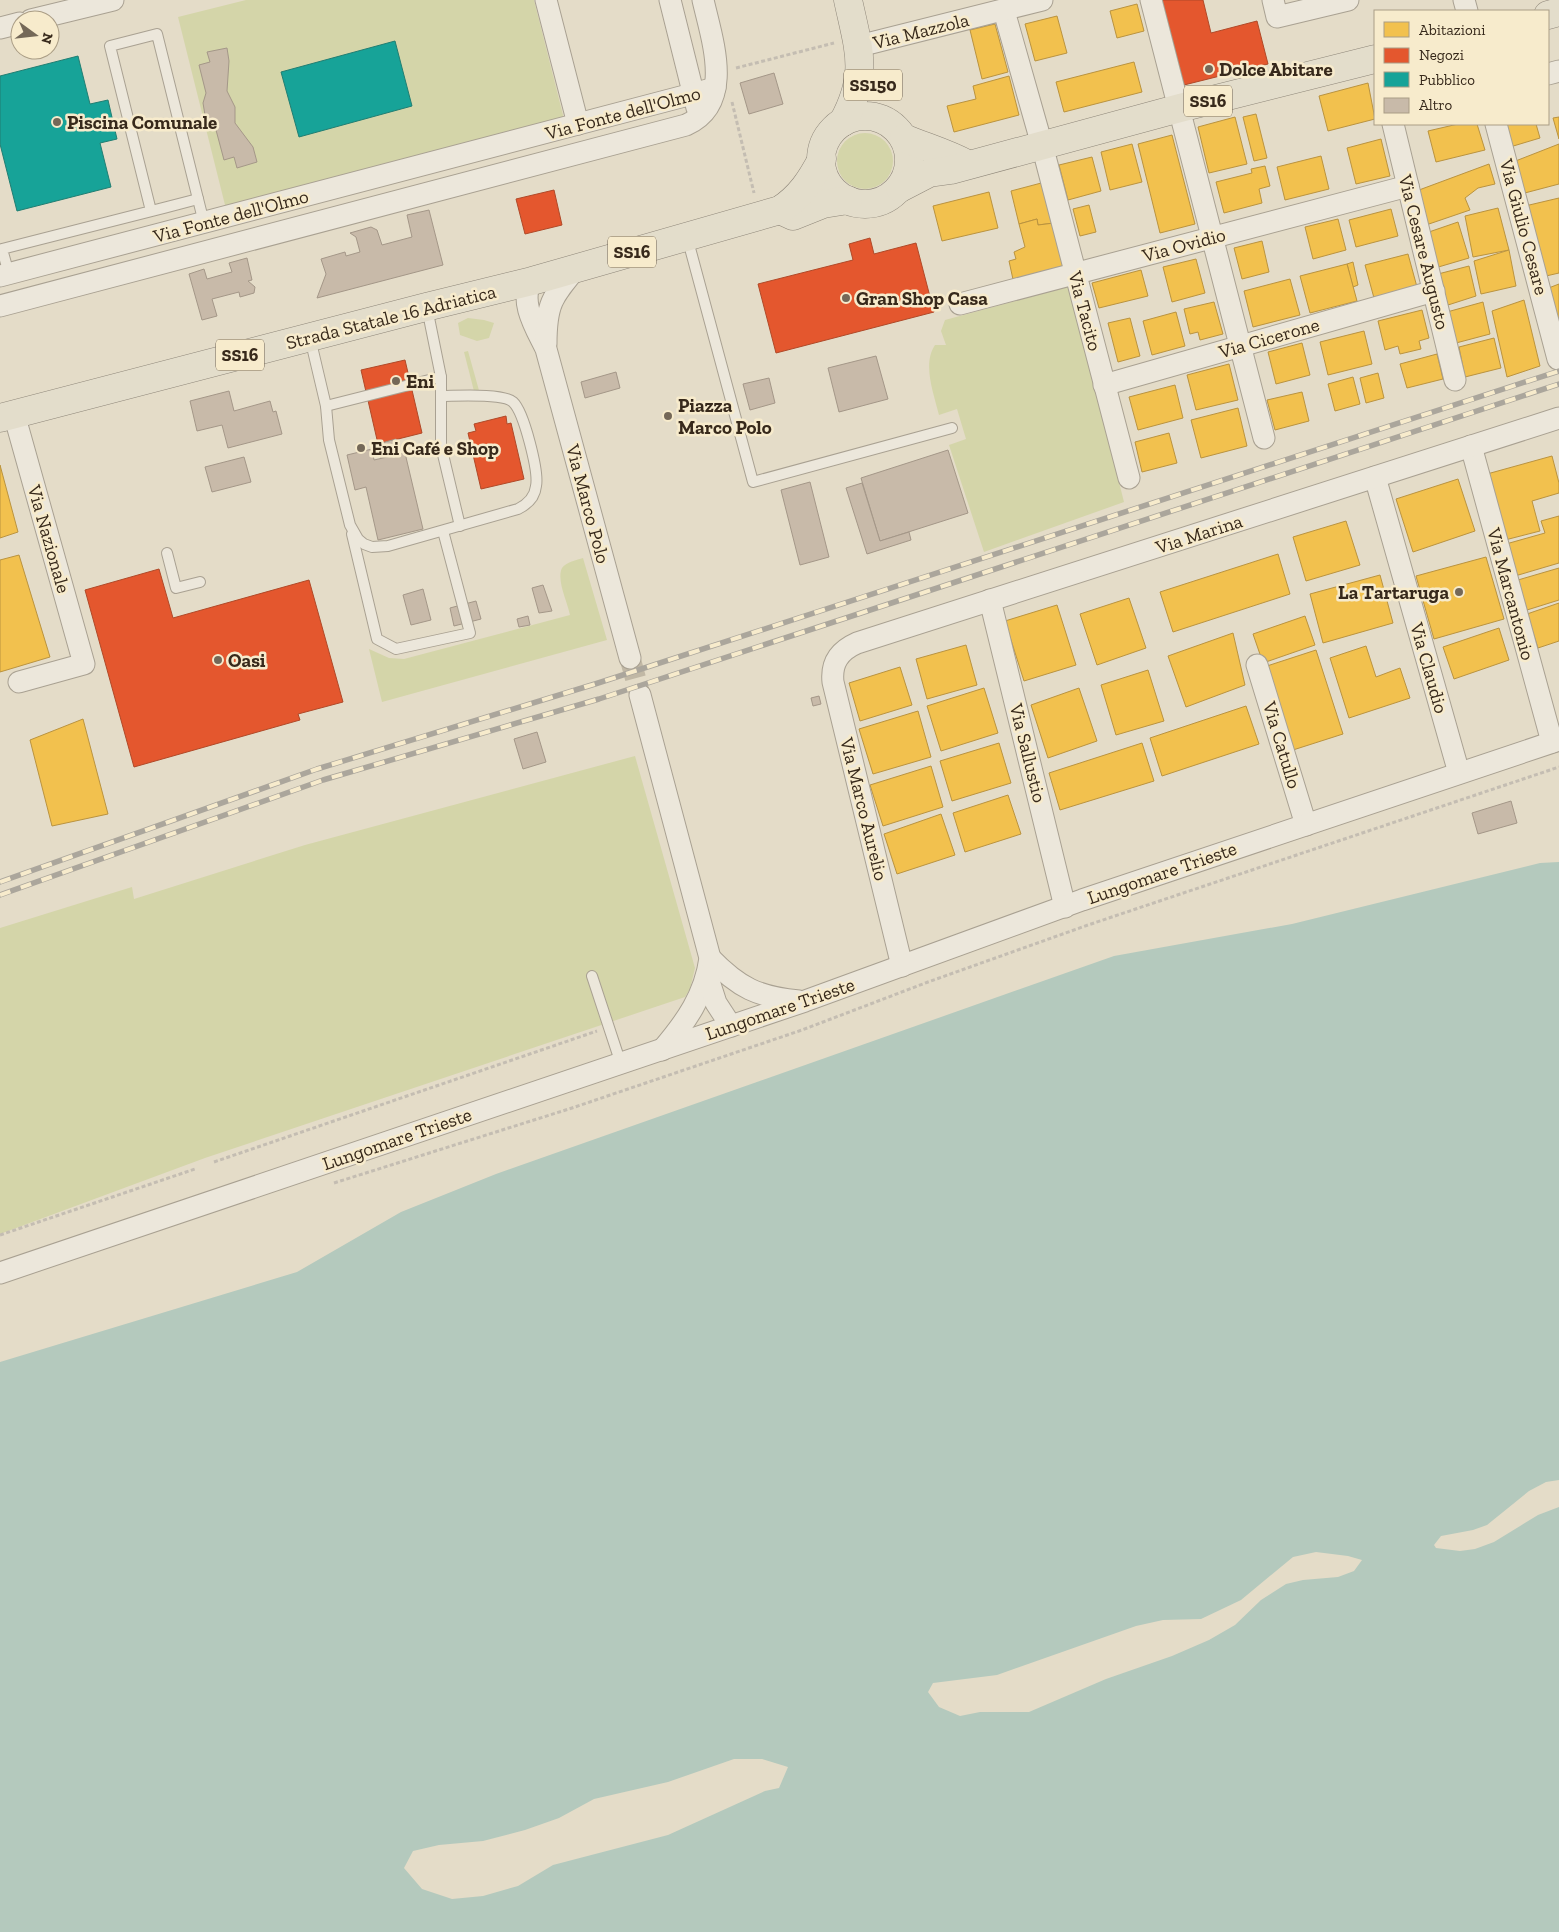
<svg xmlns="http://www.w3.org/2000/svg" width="1559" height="1932" font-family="'Zilla Slab',serif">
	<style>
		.green { fill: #d4d5a9 }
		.water { fill: #b4c9bd }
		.pier { fill: #e4dcc8 }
		.homes { fill: #f2c14e; stroke: #ba933f }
		.shops { fill: #e4572e; stroke: #b04928 }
		.public { fill: #17a398; stroke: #217e72 }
		.building { fill: #c8baa9; stroke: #a49788 }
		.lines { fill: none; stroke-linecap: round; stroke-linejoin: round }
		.minor-tunnel { stroke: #c1b8a5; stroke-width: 21; stroke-dasharray: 21 11; stroke-linecap: butt }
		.service-casing { stroke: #a9a192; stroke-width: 12 }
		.minor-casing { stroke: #a9a192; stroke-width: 23 }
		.primary-casing { stroke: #8e8679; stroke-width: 29 }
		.path { stroke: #c4bdb2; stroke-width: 3; stroke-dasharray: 4 2.5; stroke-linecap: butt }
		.service { stroke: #ece7db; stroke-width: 10 }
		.minor { stroke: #ece7db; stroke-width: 21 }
		.primary { stroke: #e3ddcb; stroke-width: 28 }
		.rail-casing { stroke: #aba69c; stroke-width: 5.5 }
		.rail { stroke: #f7ebcc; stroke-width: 4; stroke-dasharray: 11; stroke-linecap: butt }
		.poi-dot { fill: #746858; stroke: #f7ebcc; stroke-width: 2 }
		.labels { text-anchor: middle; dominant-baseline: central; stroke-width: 5; stroke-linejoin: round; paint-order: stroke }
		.shield { fill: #f7ebcc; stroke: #716350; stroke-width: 1 }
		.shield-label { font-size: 18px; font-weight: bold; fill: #37291b }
		.street-label { font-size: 19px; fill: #37291b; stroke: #f7ebcc }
		.poi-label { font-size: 19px; font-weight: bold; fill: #37291b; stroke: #f7ebcc; text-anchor: start }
	</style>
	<rect width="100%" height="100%" fill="#e4dcc8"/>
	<g class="green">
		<path d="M 246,0 L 534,0 L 565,123 L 226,209 L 178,17 Z"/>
		<circle cx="865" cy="161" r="28"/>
		<path d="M 1070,286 L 1124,502 L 984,552 L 949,445 L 966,439 L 957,409 L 939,415 C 934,394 922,364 935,345 L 946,345 L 941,331 L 945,320 Z"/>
		<path d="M 468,318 L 484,320 L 494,323 L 489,338 L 477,341 L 460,335 L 458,323 Z"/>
		<path d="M 468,351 L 480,394 L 475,395 L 464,352 Z"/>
		<path d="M 583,558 L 607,640 L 382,702 L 369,649 L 389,658 L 404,659 L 570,615 C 568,603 556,580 562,568 C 566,562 577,560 583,558 Z"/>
		<path d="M 635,756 L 695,968 L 690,989 L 685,997 L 205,1158 L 0,1234 L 0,928 L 132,887 L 134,899 L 305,845 Z"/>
	</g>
	<path class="water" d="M 1559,862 L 1559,1932 L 0,1932 L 0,1362 L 297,1272 L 401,1212 L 496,1174 L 1114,956 L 1292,924 L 1540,863 Z"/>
	<g class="pier">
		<path d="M 1559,1480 L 1559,1507 L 1538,1515 L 1494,1542 L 1475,1549 L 1460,1551 L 1436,1548 L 1434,1545 L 1441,1536 L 1473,1530 L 1487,1525 L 1529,1491 L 1546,1482 Z"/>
		<path d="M 1316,1552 L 1348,1556 L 1362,1560 L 1354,1571 L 1338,1577 L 1303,1580 L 1286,1584 L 1261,1600 L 1235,1625 L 1209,1640 L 1172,1656 L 1106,1679 L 1029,1712 L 980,1712 L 960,1716 L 939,1707 L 928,1692 L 933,1683 L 997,1675 L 1136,1626 L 1163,1620 L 1201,1619 L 1241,1600 L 1293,1557 Z"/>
		<path d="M 734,1759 L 762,1759 L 788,1767 L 779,1788 L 765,1791 L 668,1835 L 553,1865 L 518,1886 L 483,1896 L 452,1899 L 422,1889 L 404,1868 L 413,1851 L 439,1845 L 483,1841 L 525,1830 L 559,1818 L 594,1799 L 668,1782 Z"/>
	</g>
	<g class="homes">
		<path d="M 1137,4 L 1144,31 L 1117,38 L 1110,11 Z"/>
		<path d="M 1057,16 L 1067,53 L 1035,61 L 1025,24 Z"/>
		<path d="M 995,24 L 1008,72 L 982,79 L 970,30 Z"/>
		<path d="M 1134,62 L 1142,92 L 1064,112 L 1056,82 Z"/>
		<path d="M 1009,76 L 1019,115 L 954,132 L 947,106 L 976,99 L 973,86 Z"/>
		<path d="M 1368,83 L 1375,119 L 1328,131 L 1319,96 Z"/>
		<path d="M 1256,114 L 1267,158 L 1254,161 L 1243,117 Z"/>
		<path d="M 1235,117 L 1247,164 L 1209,173 L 1198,127 Z"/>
		<path d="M 1559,117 L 1559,139 L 1553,118 Z"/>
		<path d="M 1458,124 L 1477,124 L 1485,150 L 1436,162 L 1428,131 Z"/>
		<path d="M 1504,124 L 1536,124 L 1540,138 L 1510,147 Z"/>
		<path d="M 1172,135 L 1195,224 L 1160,233 L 1138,144 Z"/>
		<path d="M 1381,139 L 1390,176 L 1356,184 L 1347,148 Z"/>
		<path d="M 1132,144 L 1142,182 L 1110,190 L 1101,152 Z"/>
		<path d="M 1559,144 L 1559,184 L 1521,194 L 1513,162 Z"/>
		<path d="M 1321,156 L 1329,189 L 1285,200 L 1277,167 Z"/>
		<path d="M 1092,157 L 1101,191 L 1068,200 L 1059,165 Z"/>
		<path d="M 1489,164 L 1495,184 L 1478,188 L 1465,198 L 1470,210 L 1426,225 L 1419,190 Z"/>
		<path d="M 1265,166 L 1270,186 L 1259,189 L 1262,203 L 1224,213 L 1216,182 L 1252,173 L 1251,169 Z"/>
		<path d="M 1045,182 L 1054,223 L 1038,225 L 1037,219 L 1019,224 L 1011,191 Z"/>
		<path d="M 989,192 L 998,228 L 942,241 L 933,206 Z"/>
		<path d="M 1559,198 L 1559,273 L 1546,276 L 1525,206 Z"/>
		<path d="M 1089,205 L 1096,232 L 1080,236 L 1073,209 Z"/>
		<path d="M 1498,208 L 1509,250 L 1473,257 L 1465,216 Z"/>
		<path d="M 1391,209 L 1398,236 L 1356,247 L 1349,220 Z"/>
		<path d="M 1037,219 L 1038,225 L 1054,223 L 1066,270 L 1014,284 L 1009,261 L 1016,259 L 1014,252 L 1025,247 L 1019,224 Z"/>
		<path d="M 1338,219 L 1346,250 L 1313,259 L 1305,227 Z"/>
		<path d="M 1458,222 L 1469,258 L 1435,268 L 1426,233 Z"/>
		<path d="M 1262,241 L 1269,272 L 1242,279 L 1234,248 Z"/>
		<path d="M 1509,250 L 1516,286 L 1481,294 L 1474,261 Z"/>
		<path d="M 1408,254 L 1417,287 L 1374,298 L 1365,265 Z"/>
		<path d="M 1196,259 L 1205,293 L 1172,302 L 1163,267 Z"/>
		<path d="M 1353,262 L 1358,285 L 1353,287 L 1347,264 Z"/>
		<path d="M 1347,264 L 1357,301 L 1310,313 L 1300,276 Z"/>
		<path d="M 1469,266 L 1476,296 L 1448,305 L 1438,274 Z"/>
		<path d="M 1141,270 L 1148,296 L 1099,308 L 1092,283 Z"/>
		<path d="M 1290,279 L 1300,315 L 1253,327 L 1244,291 Z"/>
		<path d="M 1559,284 L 1559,332 L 1546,289 Z"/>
		<path d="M 1524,300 L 1540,366 L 1507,377 L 1492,311 Z"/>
		<path d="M 1214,302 L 1223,334 L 1200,340 L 1198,332 L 1190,334 L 1184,309 Z"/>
		<path d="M 1483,302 L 1490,334 L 1456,343 L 1447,312 Z"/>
		<path d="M 1422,310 L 1429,338 L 1419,341 L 1421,349 L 1400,354 L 1398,346 L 1385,350 L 1378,321 Z"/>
		<path d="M 1176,312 L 1185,346 L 1152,355 L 1143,321 Z"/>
		<path d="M 1130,318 L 1140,356 L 1118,362 L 1108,323 Z"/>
		<path d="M 1364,331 L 1372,364 L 1328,375 L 1320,342 Z"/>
		<path d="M 1494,338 L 1501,368 L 1465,377 L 1459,347 Z"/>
		<path d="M 1302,343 L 1310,375 L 1276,384 L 1268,352 Z"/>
		<path d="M 1437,354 L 1443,379 L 1407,388 L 1400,364 Z"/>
		<path d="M 1229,364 L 1238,400 L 1196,410 L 1187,375 Z"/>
		<path d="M 1378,373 L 1384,398 L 1366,403 L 1360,378 Z"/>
		<path d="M 1353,377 L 1360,404 L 1335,411 L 1328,384 Z"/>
		<path d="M 1175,385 L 1183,418 L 1138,430 L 1129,397 Z"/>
		<path d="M 1302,392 L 1309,421 L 1275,430 L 1267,400 Z"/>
		<path d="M 1238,408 L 1247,446 L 1201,458 L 1191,420 Z"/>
		<path d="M 1169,433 L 1177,463 L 1142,472 L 1135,442 Z"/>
		<path d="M 1552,456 L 1559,483 L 1559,493 L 1532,501 L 1540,531 L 1505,540 L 1487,474 Z"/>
		<path d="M 0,465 L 18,532 L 0,538 Z"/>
		<path d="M 1458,479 L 1475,531 L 1413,552 L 1396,499 Z"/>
		<path d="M 1559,516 L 1559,563 L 1515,576 L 1506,544 L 1545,533 L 1541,521 Z"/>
		<path d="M 1346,521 L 1360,565 L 1306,581 L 1293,537 Z"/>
		<path d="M 1278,554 L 1290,594 L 1173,632 L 1160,592 Z"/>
		<path d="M 19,555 L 50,657 L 0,672 L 0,560 Z"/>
		<path d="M 1486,557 L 1504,619 L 1434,639 L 1416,576 Z"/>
		<path d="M 1559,568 L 1559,600 L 1527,610 L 1518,580 Z"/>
		<path d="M 1380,575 L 1393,623 L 1323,643 L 1310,594 Z"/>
		<path d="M 1129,598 L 1146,648 L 1097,665 L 1080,614 Z"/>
		<path d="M 1559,603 L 1559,641 L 1538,648 L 1527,614 Z"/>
		<path d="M 1057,605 L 1076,665 L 1024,681 L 1005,621 Z"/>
		<path d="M 1305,616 L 1315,645 L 1263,663 L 1253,634 Z"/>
		<path d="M 1499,628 L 1509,660 L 1454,679 L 1443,647 Z"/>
		<path d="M 1233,633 L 1245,685 L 1186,707 L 1168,656 Z"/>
		<path d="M 966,645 L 977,685 L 927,699 L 916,659 Z"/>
		<path d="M 1366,646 L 1376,677 L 1400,668 L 1410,698 L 1349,718 L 1330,658 Z"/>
		<path d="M 1316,650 L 1343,734 L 1293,750 L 1267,666 Z"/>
		<path d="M 900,667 L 912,705 L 860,721 L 849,683 Z"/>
		<path d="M 1148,670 L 1164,721 L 1116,735 L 1101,685 Z"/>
		<path d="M 984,688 L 998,733 L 941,751 L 927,706 Z"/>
		<path d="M 1079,688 L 1097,741 L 1048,758 L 1031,705 Z"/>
		<path d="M 1246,706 L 1259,744 L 1162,776 L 1150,738 Z"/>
		<path d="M 918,711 L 931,757 L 873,774 L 859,729 Z"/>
		<path d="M 83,719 L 108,814 L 52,826 L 30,740 Z"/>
		<path d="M 999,743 L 1011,783 L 952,801 L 940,761 Z"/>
		<path d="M 1142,743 L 1154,781 L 1060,810 L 1049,773 Z"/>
		<path d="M 931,766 L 943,807 L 883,826 L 870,785 Z"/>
		<path d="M 1008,795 L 1021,834 L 965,852 L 953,813 Z"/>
		<path d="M 941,814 L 955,855 L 897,874 L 884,834 Z"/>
	</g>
	<g class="shops">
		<path d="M 1162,0 L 1203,0 L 1211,33 L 1257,21 L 1268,64 L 1184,85 Z"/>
		<path d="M 554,190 L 562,225 L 525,234 L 516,199 Z"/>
		<path d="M 870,238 L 874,254 L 916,243 L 934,312 L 776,353 L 758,284 L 853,260 L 849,244 Z"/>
		<path d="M 405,360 L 422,433 L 378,444 L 361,370 Z"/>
		<path d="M 506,416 L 507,424 L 511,423 L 524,479 L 481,489 L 468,433 L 476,431 L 474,424 Z"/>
		<path d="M 159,569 L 173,618 L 309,580 L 343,702 L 298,714 L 300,720 L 134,767 L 85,590 Z"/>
	</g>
	<g class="public">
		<path d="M 395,41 L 412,106 L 299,137 L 281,72 Z"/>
		<path d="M 78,56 L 90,104 L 108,100 L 117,139 L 100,143 L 111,187 L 17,211 L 0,144 L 0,76 Z"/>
	</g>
	<g class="building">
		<path d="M 227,48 L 229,61 L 227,91 L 235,107 L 235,123 L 253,147 L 257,162 L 237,168 L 234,157 L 224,160 L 216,130 L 210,126 L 205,115 L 203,103 L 206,93 L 199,65 L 210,62 L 207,52 Z"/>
		<path d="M 774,73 L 783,104 L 749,114 L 740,83 Z"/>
		<path d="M 429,210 L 443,265 L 317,298 L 326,274 L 321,259 L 345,252 L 346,256 L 360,252 L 356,237 L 350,233 L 371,227 L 377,230 L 382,245 L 412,237 L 407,215 Z"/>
		<path d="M 247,258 L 252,280 L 248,281 L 255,287 L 254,293 L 240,297 L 239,292 L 212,299 L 217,316 L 202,320 L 189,274 L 204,269 L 207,279 L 232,272 L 229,263 Z"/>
		<path d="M 876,356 L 888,399 L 839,412 L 828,368 Z"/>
		<path d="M 616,372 L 620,388 L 585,398 L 581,382 Z"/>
		<path d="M 769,378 L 775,403 L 750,410 L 743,384 Z"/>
		<path d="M 229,391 L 234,411 L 270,401 L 273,412 L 276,411 L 282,434 L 228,448 L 222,425 L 197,431 L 190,401 Z"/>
		<path d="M 396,439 L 400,454 L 381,458 L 378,444 Z"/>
		<path d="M 372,449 L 374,460 L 405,453 L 423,529 L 378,540 L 366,487 L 355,490 L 347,455 Z"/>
		<path d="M 948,450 L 968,513 L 880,541 L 861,478 Z"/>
		<path d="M 244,457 L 251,482 L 212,492 L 205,467 Z"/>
		<path d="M 810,482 L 829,557 L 800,565 L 781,490 Z"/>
		<path d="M 862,483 L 880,541 L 909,532 L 911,540 L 867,554 L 846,488 Z"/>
		<path d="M 543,585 L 552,611 L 539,613 L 532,588 Z"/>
		<path d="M 423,589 L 431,620 L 411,625 L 403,595 Z"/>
		<path d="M 476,601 L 481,619 L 454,626 L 450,608 Z"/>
		<path d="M 528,616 L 530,625 L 519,627 L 517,619 Z"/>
		<path d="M 819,696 L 821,704 L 813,706 L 811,698 Z"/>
		<path d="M 537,732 L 546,762 L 523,769 L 514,739 Z"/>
		<path d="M 1511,801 L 1517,823 L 1478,834 L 1472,813 Z"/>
	</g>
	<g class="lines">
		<path class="minor-tunnel" d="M 630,658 L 640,695"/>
		<g class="service-casing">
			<g id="service">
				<path d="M 198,199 L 204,223"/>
				<path d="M 687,237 L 753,482 L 952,428"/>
				<path d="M 9,274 L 2,249 C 68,232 133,216 198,199 L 157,34 L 110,46 L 151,211"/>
				<path d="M 427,308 L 441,377 L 441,446 L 460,526"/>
				<path d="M 310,338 L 326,406 L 329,440 L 350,525 L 358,539 L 364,544 L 372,547 L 388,546 L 518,509 C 528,504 535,497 536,486 C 539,472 524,412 513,402 C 503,393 456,396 442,396"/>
				<path d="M 326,406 L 441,377"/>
				<path d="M 352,534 L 377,639 L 396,649 L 470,633 L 443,531"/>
				<path d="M 167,553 L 176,588 L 200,582"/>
				<path d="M 592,976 L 621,1064"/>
			</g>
		</g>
		<g class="minor-casing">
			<g id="minor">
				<path d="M 546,0 L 578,124"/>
				<path d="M 670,0 L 697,108"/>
				<path d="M 1151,0 L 1264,438"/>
				<path d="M 1273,0 L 1277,17 L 1348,0"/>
				<path d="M 1464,0 L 1467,11"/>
				<path d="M 1004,11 L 1042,145 L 1129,478"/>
				<path d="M 31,20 L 113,0"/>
				<path d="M 0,28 L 20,23"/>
				<path d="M 859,46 L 1042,0"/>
				<path d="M 1548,74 L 1559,71"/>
				<path d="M 1393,124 L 1455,380"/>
				<path d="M 1496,124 L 1558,359"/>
				<path d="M 0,276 L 715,88"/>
				<path d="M 532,281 C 518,301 537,330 546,349 L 630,658"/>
				<path d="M 960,304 L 1408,186"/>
				<path d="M 0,306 L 686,125 C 735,103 712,40 703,0"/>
				<path d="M 546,344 C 546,304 552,297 577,267"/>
				<path d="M 1104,385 L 1434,291"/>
				<path d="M 14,414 L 84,664 L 19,682"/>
				<path d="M 1471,446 L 1552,742"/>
				<path d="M 1375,477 L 1459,773"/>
				<path d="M 990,600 L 1065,907"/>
				<path d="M 1257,665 L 1306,825"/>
				<path d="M 640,695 L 710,958 C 705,995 686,1022 662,1050"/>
				<path d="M 710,958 C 739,988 758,997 799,1001"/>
				<path d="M 902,966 L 833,682 C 831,663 839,651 857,643 L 1559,418"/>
				<path d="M 708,978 L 716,1003 L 731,1026"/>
				<path d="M 0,1273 L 805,1001 L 1082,900 L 1559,740"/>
			</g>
		</g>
		<g class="primary-casing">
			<g id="primary">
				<path d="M 1548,15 L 1559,12"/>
				<circle cx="865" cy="160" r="44"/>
				<path d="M 843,122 C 869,74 859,51 848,0"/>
				<path d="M 904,138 C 925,147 947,153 967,164"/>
				<path d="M 900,188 L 929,173 L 951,170 L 1180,108 L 1375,59"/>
				<path d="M 780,210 L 793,216 L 823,204 L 848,200"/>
				<path d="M 0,418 L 426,307 L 532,281 L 780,210 C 800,197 811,180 822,159"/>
			</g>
		</g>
		<g class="path">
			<path d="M 736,68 L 834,43"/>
			<path d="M 732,102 L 754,193"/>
			<path d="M 214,1162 L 597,1031"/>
			<path d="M 334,1183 L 572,1108 L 802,1030 L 928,982 L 1088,925 L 1559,767"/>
			<path d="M 0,1235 L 195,1169"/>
		</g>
		<use href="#service" class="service"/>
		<use href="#minor" class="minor"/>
		<use href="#primary" class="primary"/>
		<g class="rail-casing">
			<g id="rail">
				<path d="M 0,882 L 317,769 L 595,684 L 1559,371"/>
				<path d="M 0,895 L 323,780 L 599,699 L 1559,384"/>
			</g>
		</g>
		<use href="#rail" class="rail"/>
	</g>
	<g class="poi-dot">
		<circle cx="1209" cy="69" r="5"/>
		<circle cx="57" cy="122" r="5"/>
		<circle cx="846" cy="298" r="5"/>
		<circle cx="396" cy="381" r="5"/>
		<circle cx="668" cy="416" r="5"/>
		<circle cx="361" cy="448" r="5"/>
		<circle cx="1459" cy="592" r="5"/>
		<circle cx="218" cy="660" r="5"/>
	</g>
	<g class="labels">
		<g class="shield">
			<rect x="844" y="69.5" width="58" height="31" rx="4"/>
			<rect x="1184" y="85.5" width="48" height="31" rx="4"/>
			<rect x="608" y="236.5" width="48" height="31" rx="4"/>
			<rect x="216" y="339.5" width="48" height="31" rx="4"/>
		</g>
		<g class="shield-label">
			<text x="873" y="85">SS150</text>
			<text x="1208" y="101">SS16</text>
			<text x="632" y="252">SS16</text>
			<text x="240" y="355">SS16</text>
		</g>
		<g class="street-label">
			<text transform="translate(921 31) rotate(-14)">Via Mazzola</text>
			<text transform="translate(623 113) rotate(-15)">Via Fonte dell'Olmo</text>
			<text transform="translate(231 216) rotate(-15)">Via Fonte dell'Olmo</text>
			<text transform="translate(1524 227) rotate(75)">Via Giulio Cesare</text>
			<text transform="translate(1184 245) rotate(-15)">Via Ovidio</text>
			<text transform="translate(1424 252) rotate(76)">Via Cesare Augusto</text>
			<text transform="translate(1085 311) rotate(75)">Via Tacito</text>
			<text transform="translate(391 317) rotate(-14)">Strada Statale 16 Adriatica</text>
			<text transform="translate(1269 338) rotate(-16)">Via Cicerone</text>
			<text transform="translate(588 504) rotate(75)">Via Marco Polo</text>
			<text transform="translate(1199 534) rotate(-18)">Via Marina</text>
			<text transform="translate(49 539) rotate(74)">Via Nazionale</text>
			<text transform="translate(1511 594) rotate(75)">Via Marcantonio</text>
			<text transform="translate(1429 668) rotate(74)">Via Claudio</text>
			<text transform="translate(1282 745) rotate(73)">Via Catullo</text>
			<text transform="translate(1028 753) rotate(76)">Via Sallustio</text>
			<text transform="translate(864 809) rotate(76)">Via Marco Aurelio</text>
			<text transform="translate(1162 873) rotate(-19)">Lungomare Trieste</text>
			<text transform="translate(780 1009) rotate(-19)">Lungomare Trieste</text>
			<text transform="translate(397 1139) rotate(-19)">Lungomare Trieste</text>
		</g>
		<g class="poi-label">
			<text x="1219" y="69">Dolce Abitare</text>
			<text x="67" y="122">Piscina Comunale</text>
			<text x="856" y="298">Gran Shop Casa</text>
			<text x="406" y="381">Eni</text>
			<text x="678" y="405">Piazza<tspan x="678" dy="22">Marco Polo</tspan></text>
			<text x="371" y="448">Eni Café e Shop</text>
			<text x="1449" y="592" text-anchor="end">La Tartaruga</text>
			<text x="228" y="660">Oasi</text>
		</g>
	</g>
	<rect x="1374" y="10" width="175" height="115" fill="#f7ebcc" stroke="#aa9d85"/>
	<rect x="1384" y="22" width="25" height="15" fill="#f2c14e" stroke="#aa9d85"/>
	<text x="1419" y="35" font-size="15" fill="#37291b">Abitazioni</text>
	<rect x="1384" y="48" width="25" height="15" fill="#e4572e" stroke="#aa9d85"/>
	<text x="1419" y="60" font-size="15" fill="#37291b">Negozi</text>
	<rect x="1384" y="72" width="25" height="15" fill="#17a398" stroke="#aa9d85"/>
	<text x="1419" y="85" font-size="15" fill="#37291b">Pubblico</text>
	<rect x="1384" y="98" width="25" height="15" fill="#c8baa9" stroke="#aa9d85"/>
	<text x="1419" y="110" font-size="15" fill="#37291b">Altro</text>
	<g transform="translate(35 35) rotate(105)"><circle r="24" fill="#f7ebcc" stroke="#aa9d85"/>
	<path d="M0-4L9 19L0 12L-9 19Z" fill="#746858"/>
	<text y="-8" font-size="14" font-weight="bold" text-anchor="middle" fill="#37291b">N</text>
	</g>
</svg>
